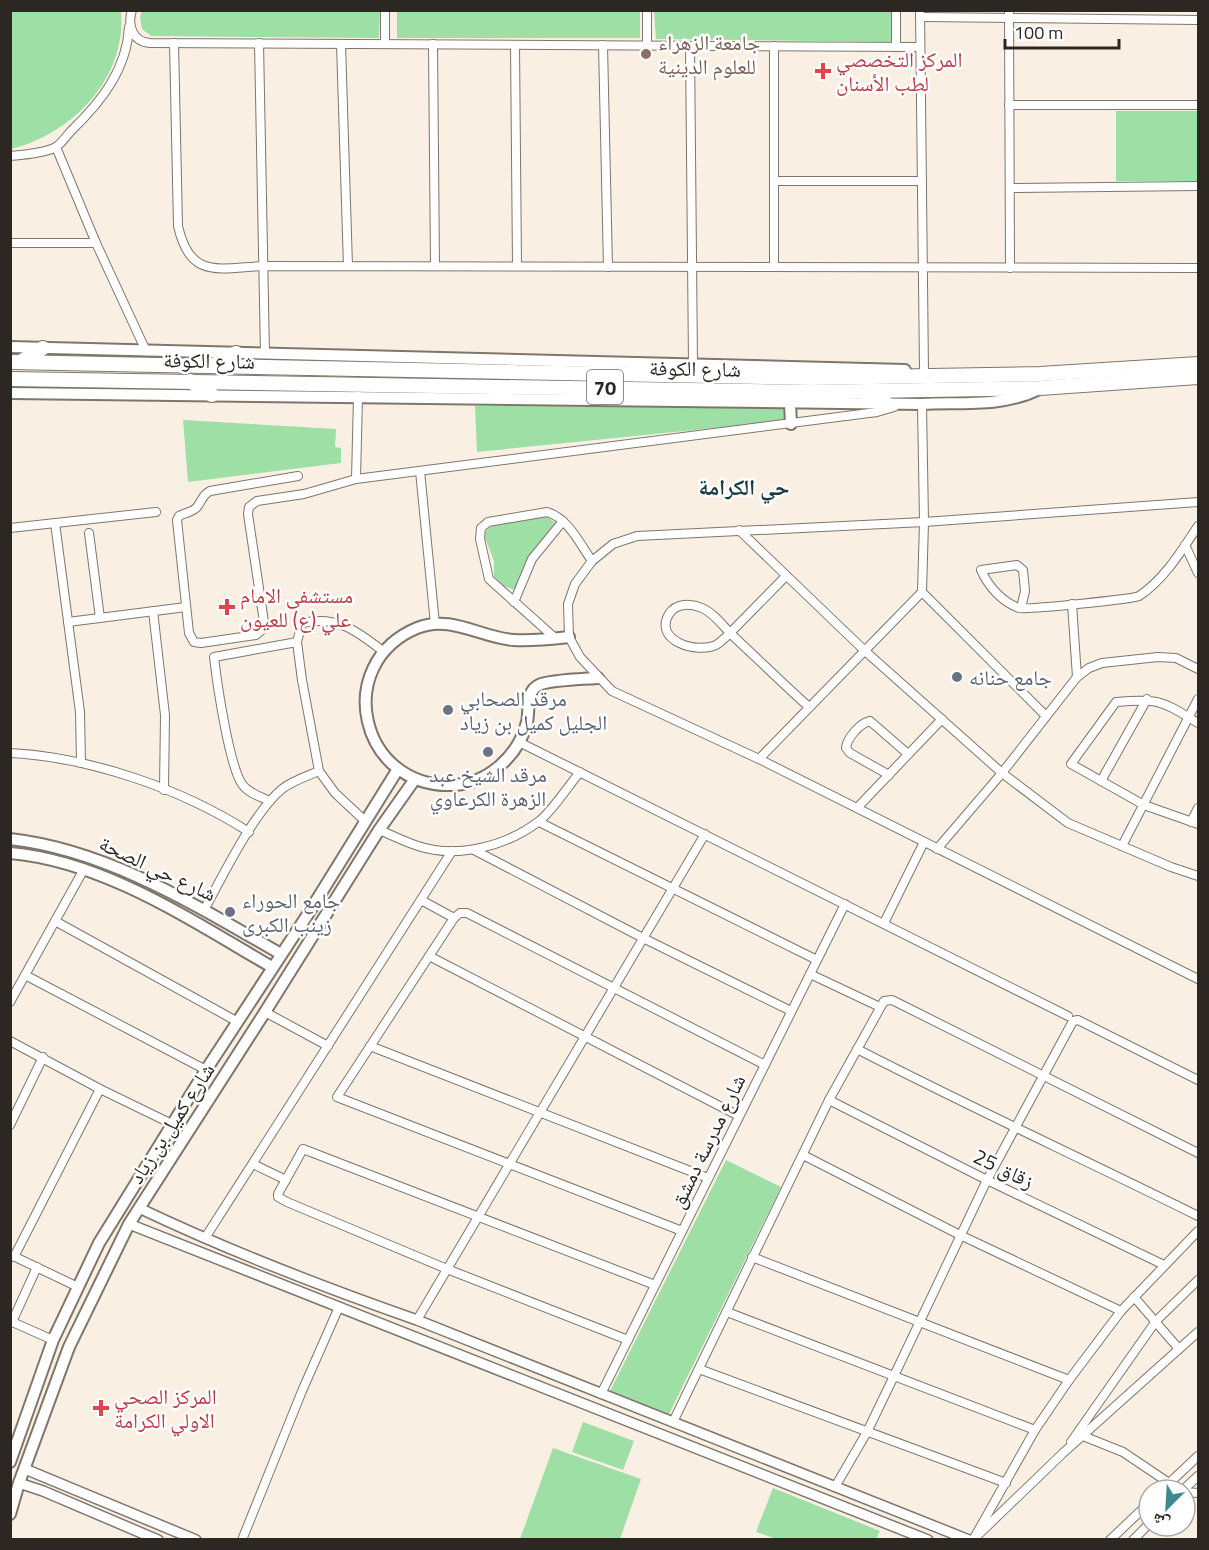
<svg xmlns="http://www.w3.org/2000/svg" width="1209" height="1550" font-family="'Titillium Web','Noto Naskh Arabic',sans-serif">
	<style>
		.green { fill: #9ddfa5 }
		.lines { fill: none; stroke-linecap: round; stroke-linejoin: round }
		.minor-casing { stroke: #7f766b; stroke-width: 10 }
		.tertiary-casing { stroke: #7f766b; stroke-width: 12 }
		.secondary-casing { stroke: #7f766b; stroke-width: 14 }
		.trunk-casing { stroke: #7f766b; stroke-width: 16 }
		.minor { stroke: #fff; stroke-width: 8 }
		.tertiary { stroke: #fff; stroke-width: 9 }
		.secondary { stroke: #fff; stroke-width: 10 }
		.trunk { stroke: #fff; stroke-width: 14 }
		.education-dot { fill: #8d6e63; stroke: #fff; stroke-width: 2 }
		.health-dot { fill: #e0444e; stroke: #fff; stroke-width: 2 }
		.worship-dot { fill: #6b7280; stroke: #fff; stroke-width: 2 }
		.labels { text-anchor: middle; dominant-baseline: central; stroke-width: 5; stroke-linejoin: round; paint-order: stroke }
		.shield { fill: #fff; stroke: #6b6865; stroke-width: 1.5 }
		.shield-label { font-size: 20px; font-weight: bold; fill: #2c2723 }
		.education-label { font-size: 21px; fill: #785e54; stroke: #fff; text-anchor: start }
		.health-label { font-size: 21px; fill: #be3a42; stroke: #fff; text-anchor: start }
		.street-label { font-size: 21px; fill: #2c2723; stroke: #fff }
		.worship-label { font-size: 21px; fill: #5b616d; stroke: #fff; text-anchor: start }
		.neighbourhood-label { font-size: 22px; font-weight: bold; fill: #1a3c40; stroke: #fff }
	</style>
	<rect width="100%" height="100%" fill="#faefe3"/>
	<g class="green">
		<path d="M 11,10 L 121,11 C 127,78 72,134 11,149 Z"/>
		<path d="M 142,11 L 380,11 L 379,38 L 151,36 L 142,29 L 140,17 Z"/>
		<rect x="397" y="11" width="243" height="27"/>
		<path d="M 654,11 L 893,11 L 893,42 L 656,39 Z"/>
		<rect x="1116" y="111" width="82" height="70"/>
		<path d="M 475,406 L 785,407 L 784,421 L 477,452 Z"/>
		<path d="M 183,420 L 336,429 L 335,447 L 341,448 L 341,463 L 188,482 Z"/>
		<path d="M 547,516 L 556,524 L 528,560 L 515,590 L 504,586 L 494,576 L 494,561 L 485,538 L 486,531 L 493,525 Z"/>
		<path d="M 726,1160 L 781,1187 L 669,1414 L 610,1391 Z"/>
		<path d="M 583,1422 L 634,1441 L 623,1470 L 572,1452 Z"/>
		<path d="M 553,1448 L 641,1479 L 620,1539 L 520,1539 Z"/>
		<path d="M 773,1488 L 880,1531 L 876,1539 L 777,1539 L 756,1532 Z"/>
	</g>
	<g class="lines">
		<g class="minor-casing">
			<g id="minor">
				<path d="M 132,10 C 127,26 133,42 150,43 L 920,47"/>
				<path d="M 896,10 L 896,47"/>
				<path d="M 920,10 L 924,371"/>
				<path d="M 1009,10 L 1010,268"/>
				<path d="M 920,17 L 1198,20"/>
				<path d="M 174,43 L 178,226 C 190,280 219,268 264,266 L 1198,268"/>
				<path d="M 259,43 L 265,354"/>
				<path d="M 341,44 L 348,266"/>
				<path d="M 385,44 L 385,10"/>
				<path d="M 433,44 L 435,266"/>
				<path d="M 515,45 L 517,266"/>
				<path d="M 603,45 L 608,267"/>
				<path d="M 647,45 L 647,10"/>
				<path d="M 690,46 L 693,364"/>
				<path d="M 1009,105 L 1198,105"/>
				<path d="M 56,147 L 96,243 L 146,351"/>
				<path d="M 10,156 C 23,155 45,153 56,147 C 62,143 67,135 72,130 C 101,102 127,69 129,27"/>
				<path d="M 774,181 L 922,181"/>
				<path d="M 1010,188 L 1198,186"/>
				<path d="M 10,243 L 96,243"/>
				<path d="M 774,267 L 774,46"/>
				<path d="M 420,471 L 435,624"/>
				<path d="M 298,476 L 210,491 C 202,495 202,501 197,507 C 193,512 184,513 179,516 L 177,520 L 189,633 L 194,642 L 201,643 L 256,635 L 263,629 L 264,622 L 248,514 L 249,507 L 257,501 L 304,494 L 356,479 L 877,412 L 894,407"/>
				<path d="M 356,479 L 358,396"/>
				<path d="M 1198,502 L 924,522 L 637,536 L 613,544 L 592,561 L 575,584 L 568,604 L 569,637 L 580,657 L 612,691 L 759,759 L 1198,979"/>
				<path d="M 55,523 L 80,712 L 81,763"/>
				<path d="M 10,528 L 156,512"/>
				<path d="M 739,530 L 865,651 L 1002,773 L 1068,823 L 1171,867 L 1198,876"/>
				<path d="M 89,533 L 100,618"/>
				<path d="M 1185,545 L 1198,573"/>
				<path d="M 786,576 L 730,633 C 726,637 721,642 716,645 C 697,654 653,641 669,614 C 676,603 691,603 702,608 C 714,613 723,626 732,635 C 758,659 783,684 809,707"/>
				<path d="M 922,592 L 1046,716"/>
				<path d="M 514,602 L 532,559 L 563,521"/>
				<path d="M 1072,604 L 1077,677"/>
				<path d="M 1021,608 L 1025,591 L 1023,570 L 1017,565 L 981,570 C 988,586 1002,602 1019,608 C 1027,610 1133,599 1139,596 C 1164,580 1182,550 1198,526"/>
				<path d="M 153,611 L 165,715 L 164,790"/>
				<path d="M 68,622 L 186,607"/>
				<path d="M 555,638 L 489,579 L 480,539 L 481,528 L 488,522 L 547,512 C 568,518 580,544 592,561"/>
				<path d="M 1198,723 C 1162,701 1160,698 1116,702 L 1071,764 L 1144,805 L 1198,824"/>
				<path d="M 519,742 L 1068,1016"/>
				<path d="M 10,753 C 90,757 182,789 249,832"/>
				<path d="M 759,759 L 922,592 L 924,522 L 922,404"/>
				<path d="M 889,775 L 850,753 L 846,748 C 847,738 860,723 870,721 L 908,754"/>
				<path d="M 1101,781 L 1147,699"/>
				<path d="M 270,801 C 261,797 248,793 242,784 C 229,765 217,683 214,657 L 297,642"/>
				<path d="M 857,808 L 942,719"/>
				<path d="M 365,821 L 335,793 L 319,771 L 302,680 L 297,642 L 302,623 C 337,615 357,631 384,652"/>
				<path d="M 539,822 L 817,960"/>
				<path d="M 1191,822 L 1198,808"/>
				<path d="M 379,830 C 392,835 405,842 418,846 C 457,859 506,846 538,822 C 551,813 569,785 580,772"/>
				<path d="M 1122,846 L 1198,699"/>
				<path d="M 937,849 L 1002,773 L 1077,677 L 1089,668 L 1102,663 L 1158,657 L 1176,658 L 1198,669"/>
				<path d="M 474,850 L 643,938 L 791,1011"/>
				<path d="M 421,900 L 454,918"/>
				<path d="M 204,910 C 223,876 253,813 282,789 C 292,781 307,776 319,771"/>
				<path d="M 55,921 L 238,1022"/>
				<path d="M 884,923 L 924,842"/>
				<path d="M 429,956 L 739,1116"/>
				<path d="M 810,974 L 880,1007"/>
				<path d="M 25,975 L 206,1070"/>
				<path d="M 10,1002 L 84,869"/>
				<path d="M 265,1012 L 328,1046"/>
				<path d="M 10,1041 L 100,1089 L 172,1124"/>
				<path d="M 370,1046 L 708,1178"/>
				<path d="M 857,1049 C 970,1107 1085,1160 1198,1216"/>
				<path d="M 829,1100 L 987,1180 L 1164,1265"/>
				<path d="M 10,1125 L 43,1057"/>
				<path d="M 803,1155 L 960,1235 L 1121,1311"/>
				<path d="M 253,1164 L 286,1180"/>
				<path d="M 682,1231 L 337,1097 L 454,918 L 460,913 L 467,913 L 765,1065"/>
				<path d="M 205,1238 L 452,851"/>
				<path d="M 11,1255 L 78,1287"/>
				<path d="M 14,1257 L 100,1089"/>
				<path d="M 752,1257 L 1069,1380"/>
				<path d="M 1134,1297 L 1179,1349"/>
				<path d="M 727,1312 L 1035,1430"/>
				<path d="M 417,1320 L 705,834"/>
				<path d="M 10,1321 L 53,1340"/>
				<path d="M 12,1322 L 37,1267"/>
				<path d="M 628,1340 L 447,1269 L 287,1202 L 278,1197 L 278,1194 L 303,1149 L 655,1285"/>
				<path d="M 699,1369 L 1006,1483"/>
				<path d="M 601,1394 L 845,904"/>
				<path d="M 673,1422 L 829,1100 L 884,1001 L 892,1000 L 1198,1153"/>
				<path d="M 1083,1436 L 1123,1452 L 1169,1483"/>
				<path d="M 1071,1442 L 1156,1321 L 1198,1280"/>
				<path d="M 835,1487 L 867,1432 L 894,1376 L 987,1180 L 1073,1021 L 1078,1020 L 1198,1080"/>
				<path d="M 1162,1490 L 1198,1456"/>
				<path d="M 1183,1490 L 1198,1476"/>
				<path d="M 1185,1492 L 1198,1493"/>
				<path d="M 979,1534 L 1063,1453 L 1198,1332"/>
				<path d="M 242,1540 L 302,1391 L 339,1307"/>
				<path d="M 973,1540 L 1035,1430 L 1069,1380 L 1121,1311 L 1198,1231"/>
				<path d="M 1110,1540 L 1149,1503"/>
				<path d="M 1133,1540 L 1149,1524"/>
			</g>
		</g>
		<g class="tertiary-casing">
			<g id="tertiary">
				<path d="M 139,1208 C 229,1251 323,1287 417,1320 L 969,1540"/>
				<path d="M 129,1224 L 928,1540"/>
				<path d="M 25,1469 L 196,1540"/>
				<path d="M 19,1483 L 43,1491 L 158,1540"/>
			</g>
		</g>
		<g class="secondary-casing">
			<g id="secondary">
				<path d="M 10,347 L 905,370"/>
				<path d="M 10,393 L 922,404 C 959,402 1003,407 1037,390"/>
				<path d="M 790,403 L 791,424"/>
				<path d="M 569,637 C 551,639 532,641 514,640 C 481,638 451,614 417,628 C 331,664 360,789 453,785 C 488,784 519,755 527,722 C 530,709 525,692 539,685 C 549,680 585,679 598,678"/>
				<path d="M 10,839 C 108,850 197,906 281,954"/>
				<path d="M 10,853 C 104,861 192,921 272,967"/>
				<path d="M 10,1462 L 53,1340 L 99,1243 L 206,1070 L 308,914 L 398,769"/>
				<path d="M 10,1514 L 19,1483 L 69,1347 L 129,1224 L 265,1012 L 379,830 L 415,779"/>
			</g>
		</g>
		<g class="trunk-casing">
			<g id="trunk">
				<path d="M 22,361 L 43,348"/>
				<path d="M 10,362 L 811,378 L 1040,374 L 1198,364"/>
				<path d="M 214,365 L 236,353"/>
				<path d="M 10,379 L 809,392 L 1040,388 L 1198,377"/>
				<path d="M 190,381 L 212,395"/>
				<path d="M 864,393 L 887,404"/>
			</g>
		</g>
		<use href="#minor" class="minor"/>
		<use href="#tertiary" class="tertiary"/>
		<use href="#secondary" class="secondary"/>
		<use href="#trunk" class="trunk"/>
	</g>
	<circle class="education-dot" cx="646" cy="54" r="6"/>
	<g class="health-dot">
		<path d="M820 62h6v6h6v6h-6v6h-6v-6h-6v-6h6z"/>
		<path d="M224 598h6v6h6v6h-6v6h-6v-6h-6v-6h6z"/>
		<path d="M98 1399h6v6h6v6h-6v6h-6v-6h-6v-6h6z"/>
	</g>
	<g class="worship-dot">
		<circle cx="957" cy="677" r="6"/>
		<circle cx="448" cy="710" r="6"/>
		<circle cx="488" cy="752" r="6"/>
		<circle cx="230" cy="912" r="6"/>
	</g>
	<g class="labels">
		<rect class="shield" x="587" y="370" width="36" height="34" rx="4.5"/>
		<g class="shield-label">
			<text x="605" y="387">70</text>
		</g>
		<g class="education-label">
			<text x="658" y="42">جامعة الزهراء<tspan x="658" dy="24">للعلوم الدينية</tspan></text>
		</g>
		<g class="health-label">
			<text x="836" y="59">المركز التخصصي<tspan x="836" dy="24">لطب الأسنان</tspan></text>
			<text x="240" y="595">مستشفى الامام<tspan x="240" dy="24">علي (ع) للعيون</tspan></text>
			<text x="114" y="1396">المركز الصحي<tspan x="114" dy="24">الاولي الكرامة</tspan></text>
		</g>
		<g class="street-label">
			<text transform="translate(209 360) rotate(1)">شارع الكوفة</text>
			<text transform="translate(695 368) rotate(1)">شارع الكوفة</text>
			<text transform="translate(158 868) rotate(25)">شارع حي الصحة</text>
			<text transform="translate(171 1123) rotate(-57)">شارع كميل بن زياد</text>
			<text transform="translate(707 1141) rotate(-64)">شارع مدرسة دمشق</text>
			<text transform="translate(1004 1168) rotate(26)">زقاق 25</text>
		</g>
		<g class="worship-label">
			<text x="969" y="677">جامع حنانه</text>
			<text x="460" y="698">مرقد الصحابي<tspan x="460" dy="24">الجليل كميل بن زياد</tspan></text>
			<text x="488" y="774" text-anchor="middle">مرقد الشيخ عبد<tspan x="488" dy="24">الزهرة الكرعاوي</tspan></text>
			<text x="242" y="900">جامع الحوراء<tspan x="242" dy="24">زينب الكبرى</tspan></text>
		</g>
		<g class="neighbourhood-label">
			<text x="744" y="487">حي الكرامة</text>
		</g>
	</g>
	<rect width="1209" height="1550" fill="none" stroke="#2c2723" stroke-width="24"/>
	<g transform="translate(1167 1508) rotate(204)"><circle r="28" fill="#ffffff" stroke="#aba9a7" stroke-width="1.5"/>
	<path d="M0-4.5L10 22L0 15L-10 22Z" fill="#408790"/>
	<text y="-9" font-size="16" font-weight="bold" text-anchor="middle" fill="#2c2723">ش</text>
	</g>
	<path d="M1005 39v9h114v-9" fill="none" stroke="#2c2723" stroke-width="3"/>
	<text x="1014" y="39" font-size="18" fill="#2c2723" stroke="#ffffff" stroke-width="4.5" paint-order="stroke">100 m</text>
</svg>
